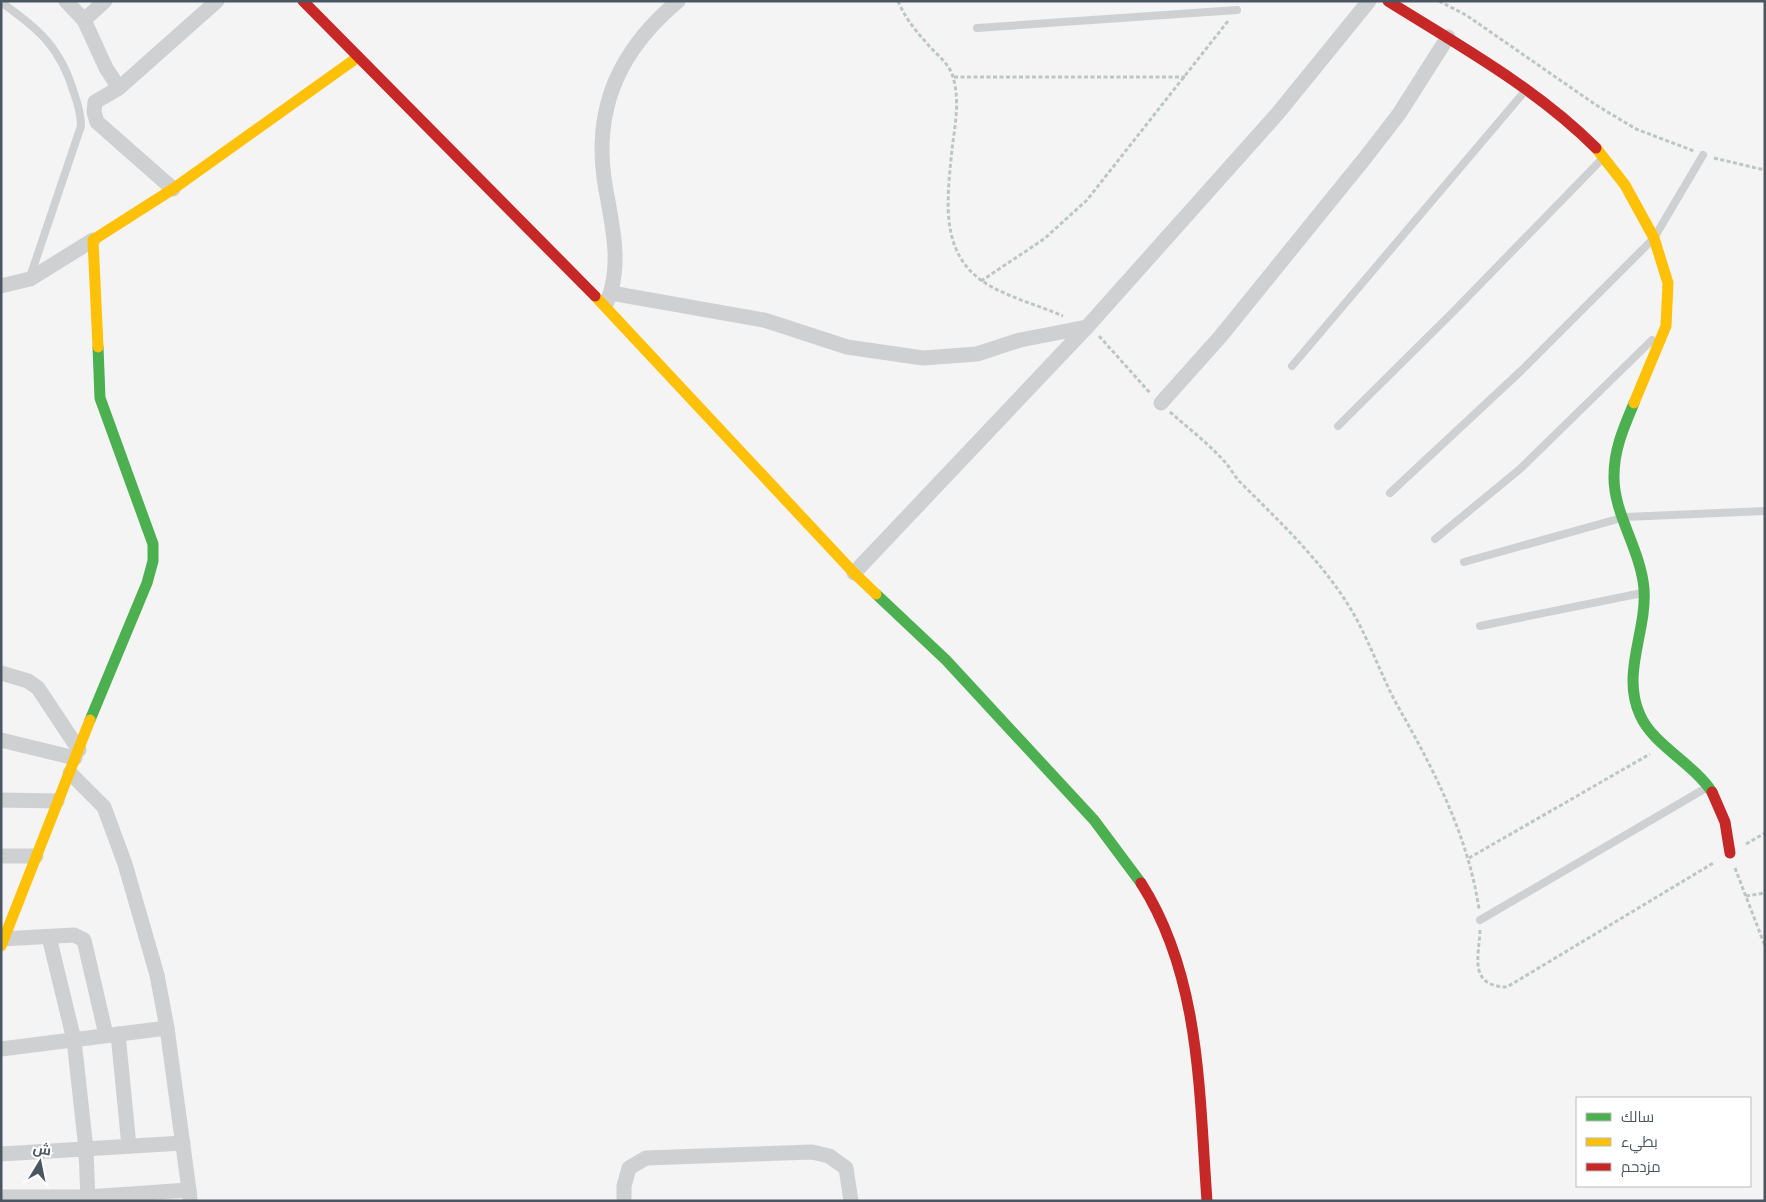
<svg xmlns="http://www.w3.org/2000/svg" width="1766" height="1202" font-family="'Fira Sans Condensed',Cairo,sans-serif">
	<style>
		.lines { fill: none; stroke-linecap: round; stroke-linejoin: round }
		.path { stroke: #bcc7c4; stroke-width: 3; stroke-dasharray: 4 2.5; stroke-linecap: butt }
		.lane { stroke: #ced0d2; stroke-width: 8 }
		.street { stroke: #ced0d2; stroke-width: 15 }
		.fast { stroke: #4caf50; stroke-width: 11 }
		.slow { stroke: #ffc107; stroke-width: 11 }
		.jam { stroke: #c62828; stroke-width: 11 }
	</style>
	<rect width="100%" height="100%" fill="#f4f4f4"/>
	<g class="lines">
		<g class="path">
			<path d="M 898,1 C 906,20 919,35 933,50 C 941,58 950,66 953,77 C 960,100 955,126 952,149 C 947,202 938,258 992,287 C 1014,299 1040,306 1063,316"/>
			<path d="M 1439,1 L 1466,15 L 1596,105 L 1636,129 L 1694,151"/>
			<path d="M 954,77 L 1185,77"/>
			<path d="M 1714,158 L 1765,170"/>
			<path d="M 981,281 L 1044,239 L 1087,200 L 1228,21"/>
			<path d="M 1099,336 L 1151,394"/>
			<path d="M 1170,412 C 1188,428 1208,443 1224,461 C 1230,467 1234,476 1240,482 C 1275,517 1311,551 1339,591 C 1365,627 1376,665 1396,703 C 1433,768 1468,835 1479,909"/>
			<path d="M 1746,844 L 1765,833"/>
			<path d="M 1469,858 L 1650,754"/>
			<path d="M 1735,868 L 1765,946"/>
			<path d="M 1746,896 L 1765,893"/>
			<path d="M 1480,930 C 1479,957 1468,986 1507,987 L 1715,862"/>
		</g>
		<g class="lane">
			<path d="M 1,2 C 39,30 60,46 74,93 C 78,104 81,114 81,126 L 30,277"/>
			<path d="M 977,28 L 1237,10"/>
			<path d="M 1292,366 L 1525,91"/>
			<path d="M 1338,426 L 1454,311 L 1603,158"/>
			<path d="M 1390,493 L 1522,370 L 1654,238 L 1703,155"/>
			<path d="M 1435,539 L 1520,469 L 1652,340"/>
			<path d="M 1464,562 L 1625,517 L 1765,511"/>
			<path d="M 1480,626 L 1642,593"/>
			<path d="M 1480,920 L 1706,788"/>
		</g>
		<g class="street">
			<path d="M 66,1 L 84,20 L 105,1"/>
			<path d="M 84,20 L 106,68 L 119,88"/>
			<path d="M 173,189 L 97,122 L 94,112 L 95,102 L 119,88 L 217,1"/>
			<path d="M 1,286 L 30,279 L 93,240"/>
			<path d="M 611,293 L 764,320 L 847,347 L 923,358 L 977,354 L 1020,340 L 1087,327"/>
			<path d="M 607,302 C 624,263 610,218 604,178 C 594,104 622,48 678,1"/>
			<path d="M 1161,403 L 1220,337 L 1365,158 L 1399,114 L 1448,37"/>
			<path d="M 854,573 L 1087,327 L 1278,113 L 1369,1"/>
			<path d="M 1,673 L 28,681 L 38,688 L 79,750"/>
			<path d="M 1,740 L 75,758"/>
			<path d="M 70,773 L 104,807 L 125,864 L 157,975 L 167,1028"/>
			<path d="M 1,800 L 57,801"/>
			<path d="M 1,856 L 36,856"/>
			<path d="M 49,937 L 74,1040 L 86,1149 L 88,1201"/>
			<path d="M 1,939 L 74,935 L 84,940 L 106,1035"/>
			<path d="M 118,1034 L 129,1146"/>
			<path d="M 1,1049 L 167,1028 L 189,1190"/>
			<path d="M 1,1154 L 183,1143"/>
			<path d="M 1,1197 L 87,1197 L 189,1190 L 190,1200"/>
			<path d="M 624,1201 L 624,1186 L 629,1168 L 646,1158 L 812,1152 L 829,1156 L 846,1168 L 851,1201"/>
		</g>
		<g class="fast">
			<path d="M 1634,403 C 1624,427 1614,449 1614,476 C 1613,513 1641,550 1644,589 C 1647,632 1621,673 1640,715 C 1653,745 1693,763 1712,792"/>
			<path d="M 876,594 L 946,660 L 1094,820 L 1141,883"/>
			<path d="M 90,720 L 147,583 L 153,561 L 153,544 L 100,398 L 98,347"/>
		</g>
		<g class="slow">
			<path d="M 1596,148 L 1625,185 L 1654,238 L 1668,283 L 1666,326 L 1634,403"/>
			<path d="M 595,296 L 854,573 L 876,594"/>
			<path d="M 98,347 L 93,240 L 173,189 L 358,57"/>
			<path d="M 1,946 L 90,720"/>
		</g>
		<g class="jam">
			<path d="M 303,1 L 595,296"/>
			<path d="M 1388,1 C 1460,46 1536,88 1596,148"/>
			<path d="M 1712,792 L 1725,822 L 1730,853"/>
			<path d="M 1141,883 C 1201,977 1199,1093 1207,1201"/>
		</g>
	</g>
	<rect width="1766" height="1202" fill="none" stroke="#4a5661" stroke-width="5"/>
	<rect x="1576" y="1097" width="175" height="90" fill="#ffffff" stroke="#b7bbc0"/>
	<rect x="1586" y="1113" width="25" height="8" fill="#4caf50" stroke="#b7bbc0"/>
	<text x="1621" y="1122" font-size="15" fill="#4a5661">سالك</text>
	<rect x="1586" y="1138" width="25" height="8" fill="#ffc107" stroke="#b7bbc0"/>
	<text x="1621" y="1147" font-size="15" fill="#4a5661">بطيء</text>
	<rect x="1586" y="1163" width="25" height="8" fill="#c62828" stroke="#b7bbc0"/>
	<text x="1621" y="1172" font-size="15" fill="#4a5661">مزدحم</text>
	<g transform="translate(40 1162) rotate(10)" stroke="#ffffff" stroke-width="4" paint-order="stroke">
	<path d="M0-4L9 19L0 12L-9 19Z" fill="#4a5661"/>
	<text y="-8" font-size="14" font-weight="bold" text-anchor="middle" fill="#4a5661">ش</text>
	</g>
</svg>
